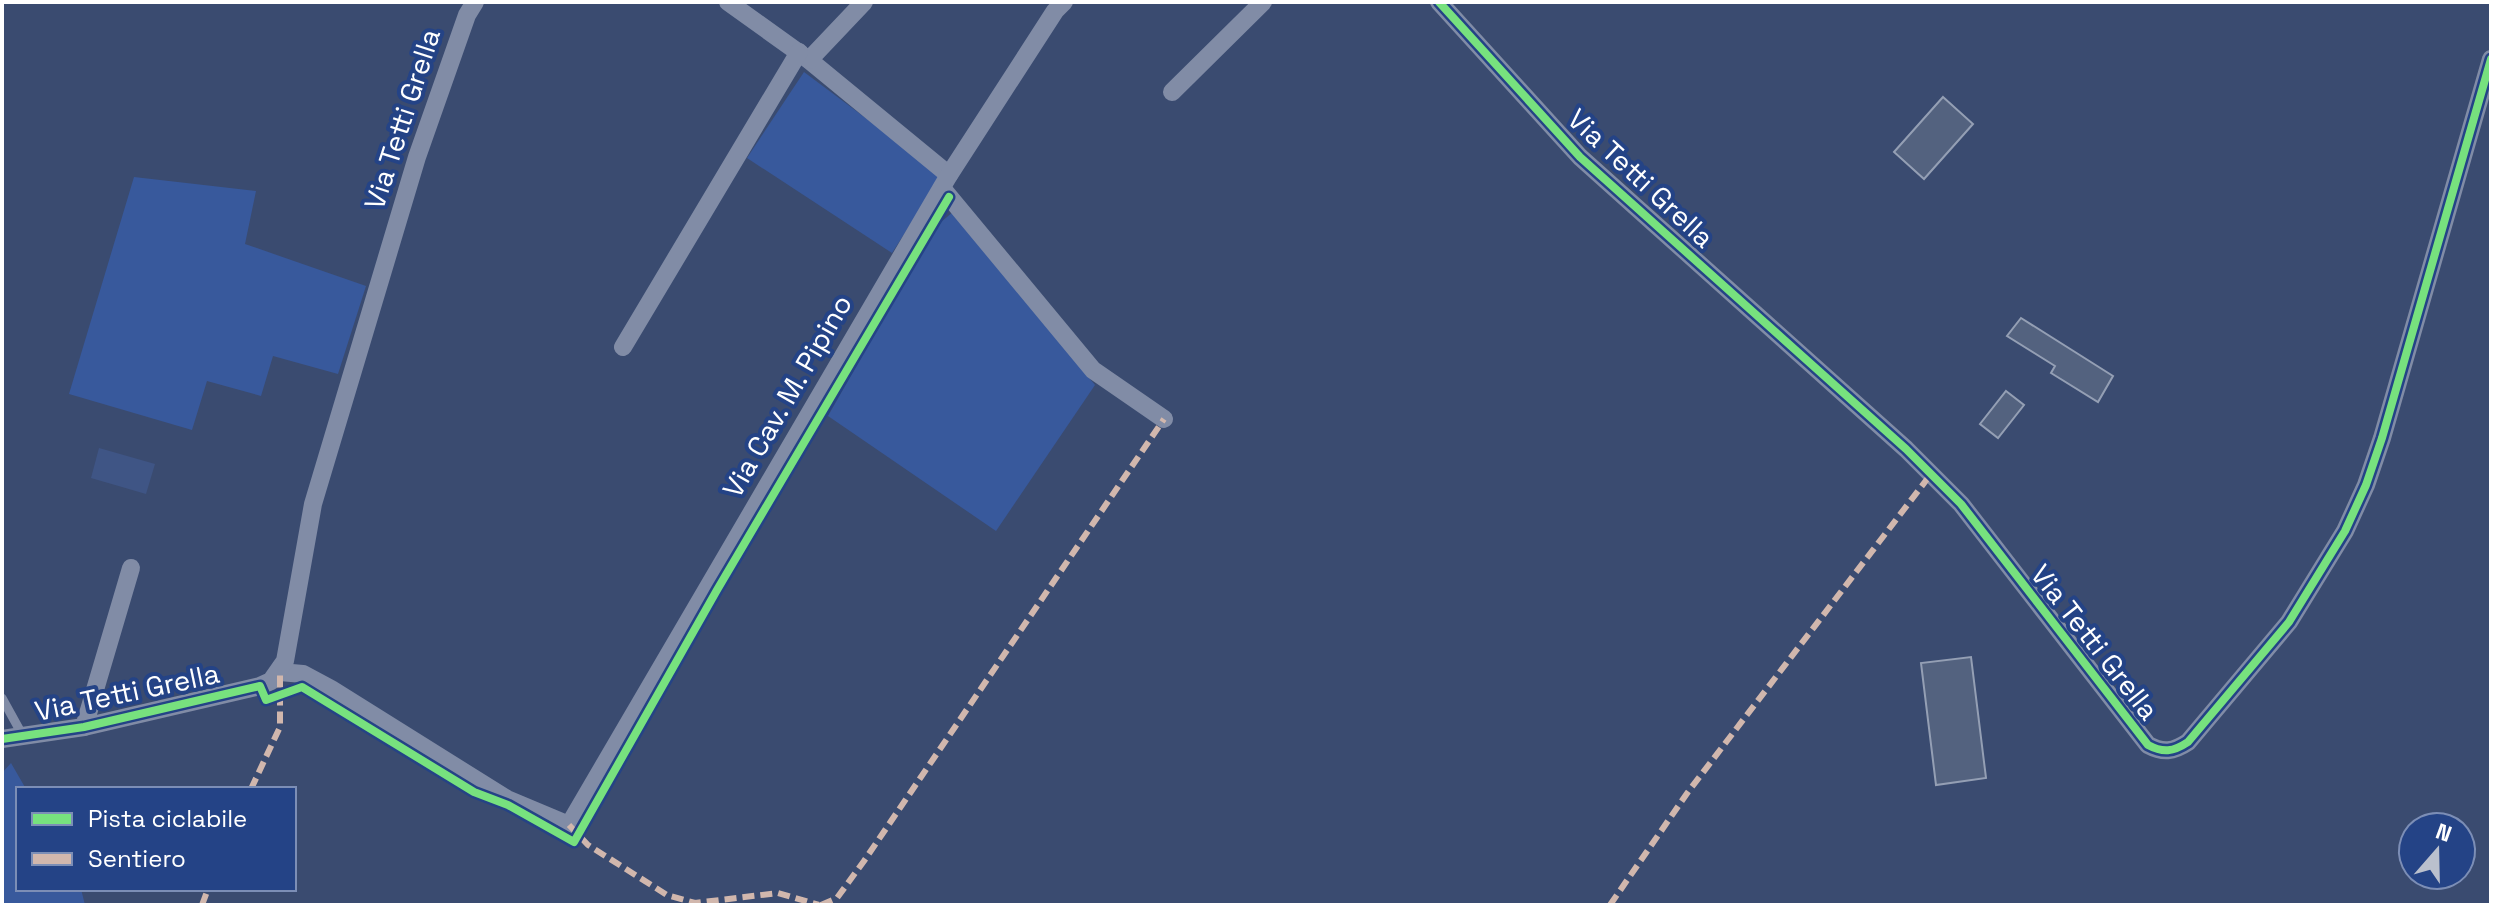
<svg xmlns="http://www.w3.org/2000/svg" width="2493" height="907" font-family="'Space Grotesk',sans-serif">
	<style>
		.green { fill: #38599c }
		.water { fill: #3f5585 }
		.building { fill: #53627f; stroke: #949fb4; stroke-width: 2 }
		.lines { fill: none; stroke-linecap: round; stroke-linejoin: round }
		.lane { stroke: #818ca6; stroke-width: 9 }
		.street { stroke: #818ca6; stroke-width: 18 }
		.quiet { stroke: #d1b7ad; stroke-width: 6; stroke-dasharray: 12 6; stroke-linecap: butt }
		.cycleway-casing { stroke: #244386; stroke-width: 13 }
		.cycleway { stroke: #77e17e; stroke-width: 8 }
		.labels { text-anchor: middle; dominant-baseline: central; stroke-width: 8; stroke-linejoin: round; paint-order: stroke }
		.street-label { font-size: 28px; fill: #fff; stroke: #244386 }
	</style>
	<rect width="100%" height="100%" fill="#3a4b70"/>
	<g class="green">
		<path d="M 804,72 L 942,175 L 892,253 L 747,158 Z"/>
		<path d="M 134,177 L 256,191 L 245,244 L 366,286 L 338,374 L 273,356 L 261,396 L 207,381 L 192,430 L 69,394 Z"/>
		<path d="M 953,212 L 1095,385 L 996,531 L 828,416 L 935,227 Z"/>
		<path d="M 11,763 L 26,789 L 18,789 L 18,889 L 81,889 L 85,905 L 2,905 L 2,773 Z"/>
	</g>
	<path class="water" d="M 99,448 L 155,464 L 146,494 L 91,478 Z"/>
	<g class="building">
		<path d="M 1943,97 L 1973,124 L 1924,179 L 1894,152 Z"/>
		<path d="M 2021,318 L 2113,376 L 2098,402 L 2051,373 L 2055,366 L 2007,336 Z"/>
		<path d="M 2006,391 L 2024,405 L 1998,438 L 1980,424 Z"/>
		<path d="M 1971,657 L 1986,778 L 1936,785 L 1921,663 Z"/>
	</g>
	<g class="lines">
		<path class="lane" d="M 2,698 L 23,736"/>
		<g class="street">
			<path d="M 728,2 L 809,60 L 949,175"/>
			<path d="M 1439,2 L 1580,157 L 1906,449 L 1961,504 L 2148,745 C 2163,753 2173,752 2188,742 L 2289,622 L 2345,531 L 2366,485 L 2382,438 L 2491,59"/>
			<path d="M 809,60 L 864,2"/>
			<path d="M 1172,92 L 1263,2"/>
			<path d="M 942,188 L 1093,370 L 1164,419"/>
			<path d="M 623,347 L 799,52"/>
			<path d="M 280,672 L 303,674 L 331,689 L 507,799 L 569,825 L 949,175 L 1055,11 L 1064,2"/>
			<path d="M 84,727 L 131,568"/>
			<path d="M 2,739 L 84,727 L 260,686 L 271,681 L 285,661 L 313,504 L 417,157 L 467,15 L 475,2"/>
		</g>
		<g class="quiet">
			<path d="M 251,789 L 280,727 L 280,672"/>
			<path d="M 569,825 L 588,845 L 667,895 L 695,903 L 778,893 L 819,905"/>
			<path d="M 202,905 L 208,889"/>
			<path d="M 821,905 L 837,898 L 864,861 L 1164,419"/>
			<path d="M 1610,905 L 1688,792 L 1931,474"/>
		</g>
		<g class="cycleway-casing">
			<g id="cycleway">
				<path d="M 1439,2 L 1580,157 L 1906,449 L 1961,504 L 2148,745 C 2163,753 2173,752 2188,742 L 2289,622 L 2345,531 L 2366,485 L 2382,438 L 2491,59"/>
				<path d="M 2,739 L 84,727 L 260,686 L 266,700 L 302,687 L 474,792 L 508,805 L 574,842 L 717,590 L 949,197"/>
			</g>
		</g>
		<use href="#cycleway" class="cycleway"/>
	</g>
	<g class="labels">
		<g class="street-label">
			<text transform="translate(402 119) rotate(-72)">Via Tetti Grella</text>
			<text transform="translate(1641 178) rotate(43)">Via Tetti Grella</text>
			<text transform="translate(787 396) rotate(-60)">Via Cav. M. Pipino</text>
			<text transform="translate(2095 642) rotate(52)">Via Tetti Grella</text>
			<text transform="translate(127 692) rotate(-12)">Via Tetti Grella</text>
		</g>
	</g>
	<rect width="2493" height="907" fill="none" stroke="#ffffff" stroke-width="8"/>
	<rect x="16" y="787" width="280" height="104" fill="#244386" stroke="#7c8eb6" stroke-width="2"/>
	<rect x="32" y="813" width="40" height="12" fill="#77e17e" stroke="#7c8eb6" stroke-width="2"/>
	<text x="88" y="827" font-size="24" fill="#ffffff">Pista ciclabile</text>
	<rect x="32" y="853" width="40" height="12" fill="#d1b7ad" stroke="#7c8eb6" stroke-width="2"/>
	<text x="88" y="867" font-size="24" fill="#ffffff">Sentiero</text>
	<g transform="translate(2437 851) rotate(20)"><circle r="38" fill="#244386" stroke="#7c8eb6" stroke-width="2"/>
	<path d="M0-6L14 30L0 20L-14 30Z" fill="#bac0cd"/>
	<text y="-12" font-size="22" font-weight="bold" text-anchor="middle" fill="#ffffff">N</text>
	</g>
</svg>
